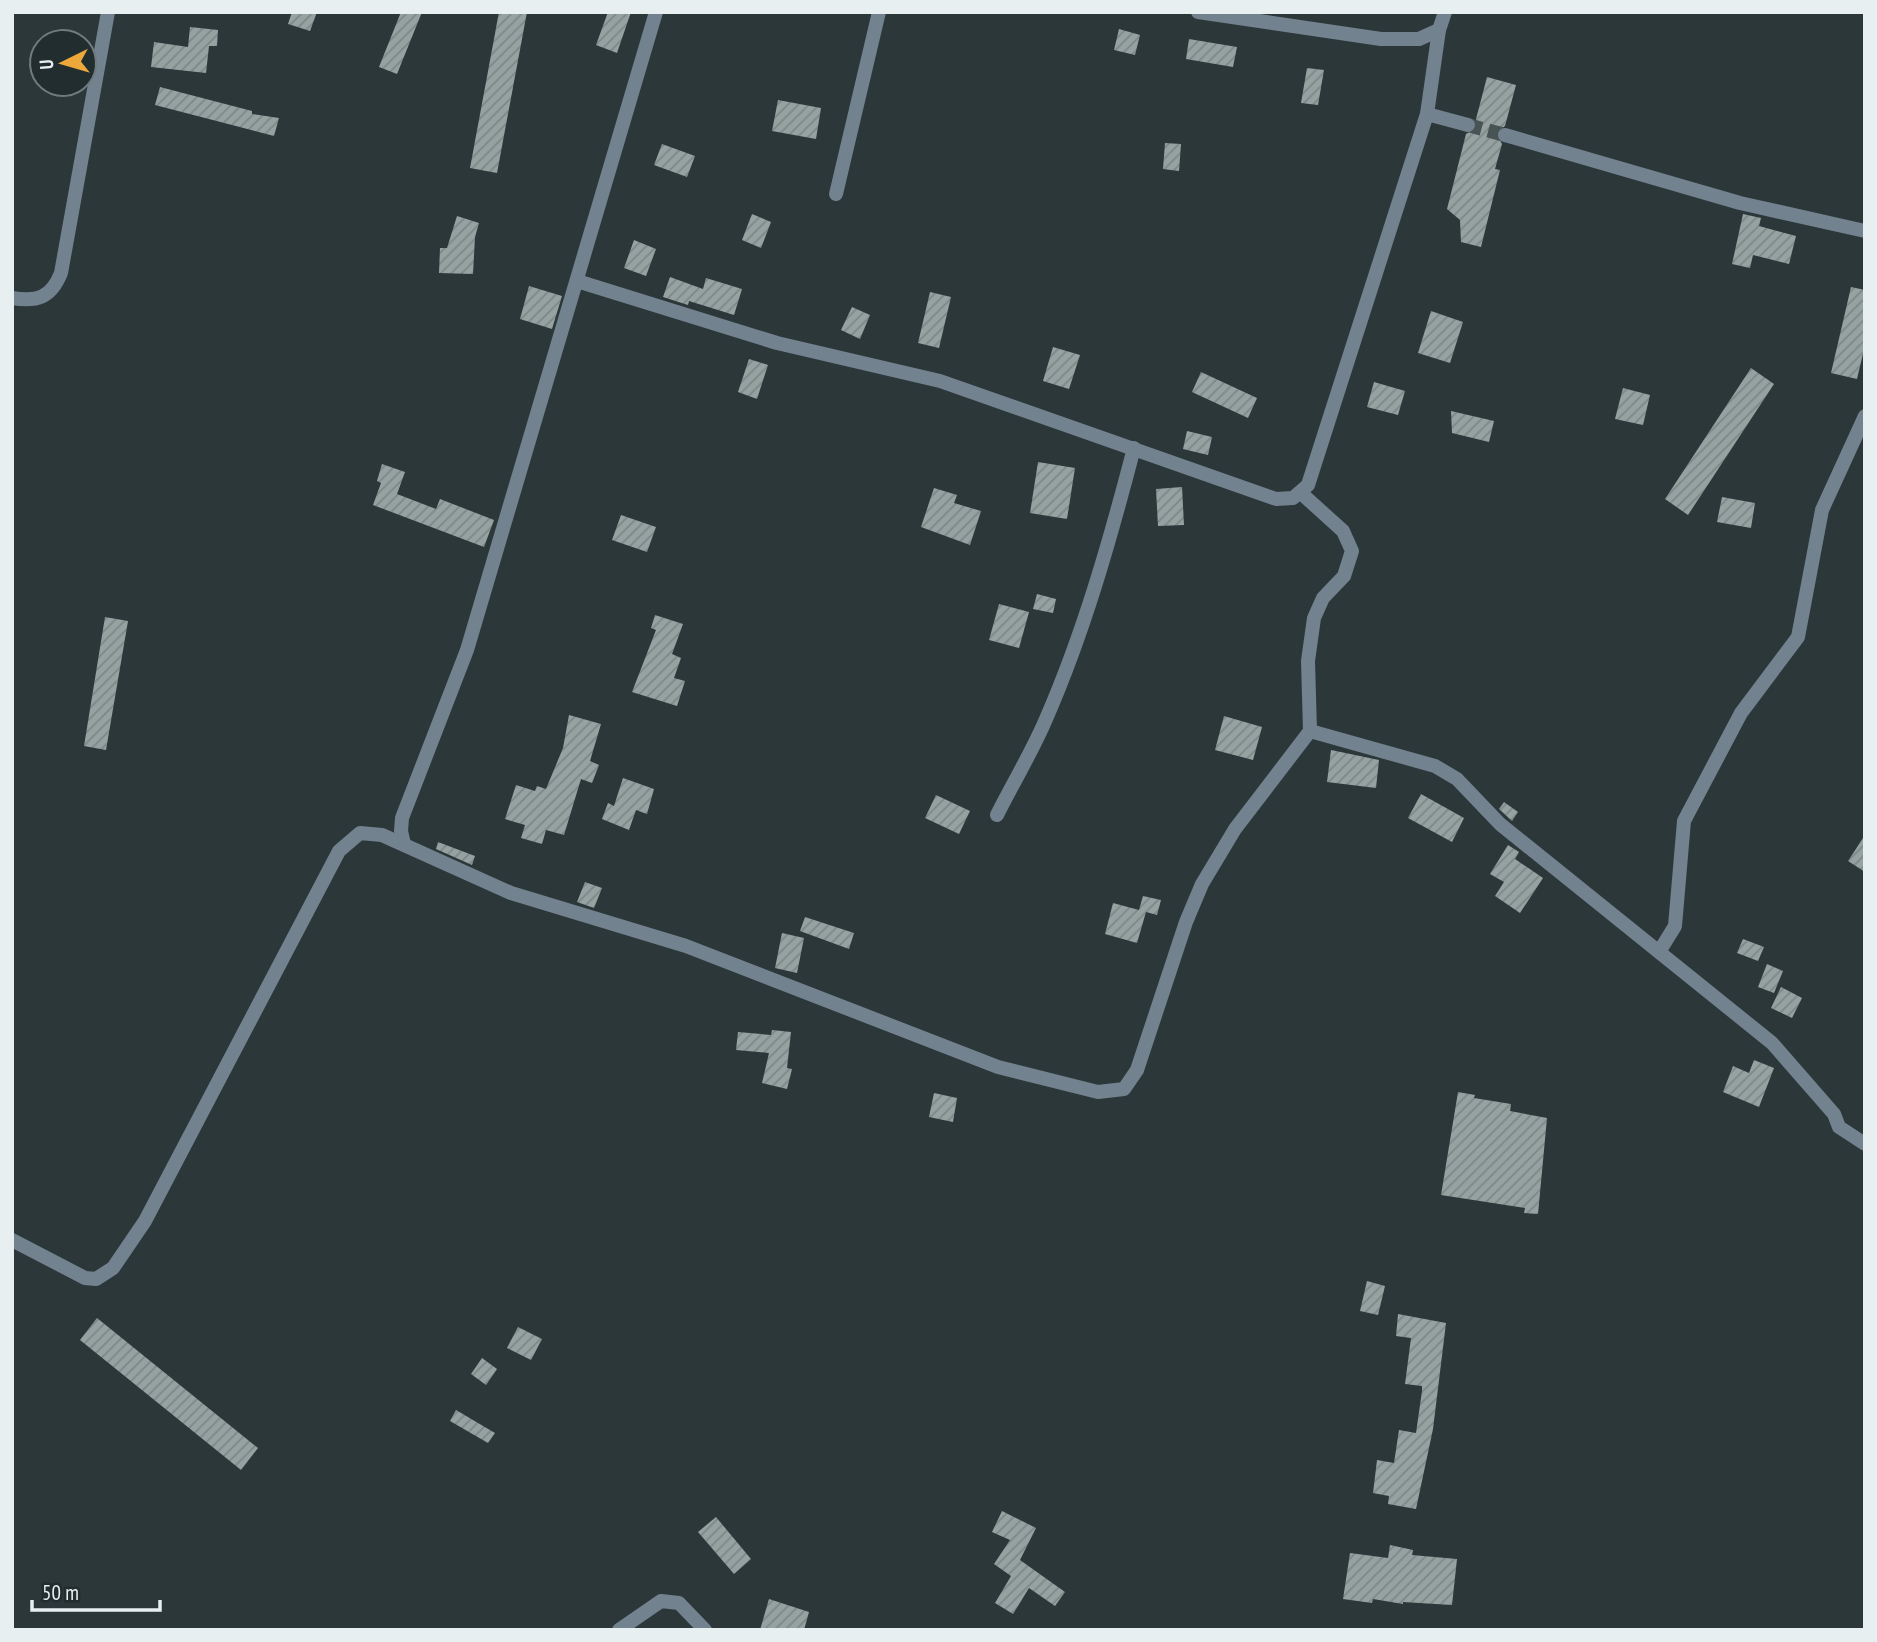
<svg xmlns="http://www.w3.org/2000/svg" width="1877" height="1642" font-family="'PT Sans Narrow',sans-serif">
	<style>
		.building { fill: url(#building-hatch) }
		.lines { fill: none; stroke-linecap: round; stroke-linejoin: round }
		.street-tunnel { stroke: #485355; stroke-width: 14; stroke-dasharray: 14 7; stroke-linecap: butt }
		.street { stroke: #73828f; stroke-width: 14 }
	</style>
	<defs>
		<pattern id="building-hatch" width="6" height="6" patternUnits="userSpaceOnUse" patternTransform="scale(1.75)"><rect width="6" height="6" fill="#95a2a1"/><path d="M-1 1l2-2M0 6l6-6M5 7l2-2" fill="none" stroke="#7d8786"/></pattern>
	</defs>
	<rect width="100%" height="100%" fill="#2c373a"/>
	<g class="building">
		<path d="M 292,12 L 317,12 L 310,31 L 288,24 Z"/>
		<path d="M 401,12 L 422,12 L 397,74 L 379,67 Z"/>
		<path d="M 499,12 L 527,12 L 497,173 L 470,168 Z"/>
		<path d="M 608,12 L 631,12 L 617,53 L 596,45 Z"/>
		<path d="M 190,27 L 218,30 L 217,46 L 209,46 L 206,73 L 151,67 L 154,42 L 188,47 Z"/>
		<path d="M 1119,29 L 1140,35 L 1135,55 L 1114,50 Z"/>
		<path d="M 1189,39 L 1237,47 L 1233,67 L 1186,59 Z"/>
		<path d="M 1307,68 L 1324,70 L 1318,105 L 1301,103 Z"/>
		<path d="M 1487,77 L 1516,85 L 1505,126 L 1496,133 L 1502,144 L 1495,169 L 1500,170 L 1481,247 L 1461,242 L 1460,220 L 1447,209 L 1466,134 L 1477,128 L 1476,119 Z"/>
		<path d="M 160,87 L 252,111 L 252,114 L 279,118 L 274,136 L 155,105 Z"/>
		<path d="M 778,100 L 821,108 L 816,139 L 772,131 Z"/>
		<path d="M 1165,143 L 1181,144 L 1179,171 L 1163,169 Z"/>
		<path d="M 662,144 L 695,156 L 687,177 L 654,165 Z"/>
		<path d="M 752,214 L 771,222 L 761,248 L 742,240 Z"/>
		<path d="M 1743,214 L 1761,218 L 1759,226 L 1796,236 L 1789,264 L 1753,255 L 1750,268 L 1732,264 Z"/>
		<path d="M 457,216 L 479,223 L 475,237 L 473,274 L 439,273 L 440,248 L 447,248 Z"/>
		<path d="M 634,240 L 656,249 L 646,276 L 624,268 Z"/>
		<path d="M 670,277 L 703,289 L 706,278 L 742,289 L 734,315 L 689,301 L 688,305 L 663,297 Z"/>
		<path d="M 529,286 L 562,296 L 552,329 L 520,319 Z"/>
		<path d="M 1851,287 L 1865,290 L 1865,345 L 1857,379 L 1831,373 Z"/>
		<path d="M 930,292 L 951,297 L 939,348 L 918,343 Z"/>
		<path d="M 852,307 L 870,315 L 860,339 L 841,330 Z"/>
		<path d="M 1431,311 L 1463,322 L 1450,363 L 1418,353 Z"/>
		<path d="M 1053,347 L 1080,355 L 1069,389 L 1043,381 Z"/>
		<path d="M 749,359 L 768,365 L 757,399 L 738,392 Z"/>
		<path d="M 1751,368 L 1774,384 L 1688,515 L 1665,499 Z"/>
		<path d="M 1201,372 L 1257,398 L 1248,418 L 1192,392 Z"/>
		<path d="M 1374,382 L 1405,391 L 1398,415 L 1367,407 Z"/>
		<path d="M 1623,388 L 1650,395 L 1643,425 L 1615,419 Z"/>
		<path d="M 1451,411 L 1494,421 L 1489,442 L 1452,433 Z"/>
		<path d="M 1187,431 L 1212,437 L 1208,455 L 1183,449 Z"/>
		<path d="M 1038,462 L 1075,468 L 1067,519 L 1030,513 Z"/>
		<path d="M 382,464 L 405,472 L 397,494 L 436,509 L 440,499 L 494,520 L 484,547 L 373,505 L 381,483 L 377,481 Z"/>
		<path d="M 1182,487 L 1184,525 L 1158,526 L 1156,489 Z"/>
		<path d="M 934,488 L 957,495 L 954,503 L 981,511 L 970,545 L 921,527 Z"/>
		<path d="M 1722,497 L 1755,503 L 1751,528 L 1717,522 Z"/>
		<path d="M 621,515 L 656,527 L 647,552 L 612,540 Z"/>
		<path d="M 1037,594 L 1056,599 L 1053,613 L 1033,609 Z"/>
		<path d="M 999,604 L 1029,612 L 1019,648 L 989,640 Z"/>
		<path d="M 655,615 L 683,624 L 672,654 L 681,658 L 674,678 L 685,681 L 677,706 L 632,692 L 656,630 L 651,628 Z"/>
		<path d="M 105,617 L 128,621 L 106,750 L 84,746 Z"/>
		<path d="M 569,715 L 601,724 L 590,761 L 599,765 L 592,783 L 581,779 L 564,835 L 546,830 L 542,844 L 521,838 L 525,825 L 505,819 L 516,785 L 535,791 L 537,786 L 546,789 L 563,748 Z"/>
		<path d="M 1224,716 L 1262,727 L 1253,760 L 1215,750 Z"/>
		<path d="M 1331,750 L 1379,760 L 1376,788 L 1327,782 Z"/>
		<path d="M 623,778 L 654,789 L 647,814 L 636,810 L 629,830 L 602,819 L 608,803 L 614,806 Z"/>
		<path d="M 1421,794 L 1464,818 L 1452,842 L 1408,818 Z"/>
		<path d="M 936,795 L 970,811 L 959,834 L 925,818 Z"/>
		<path d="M 1504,802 L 1518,812 L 1512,821 L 1499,809 Z"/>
		<path d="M 1865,835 L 1865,872 L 1848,861 Z"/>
		<path d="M 438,842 L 475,856 L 472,865 L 436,849 Z"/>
		<path d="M 1508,845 L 1519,852 L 1515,859 L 1543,878 L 1520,913 L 1495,896 L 1504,882 L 1490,874 Z"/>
		<path d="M 585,882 L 602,888 L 594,908 L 577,902 Z"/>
		<path d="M 1143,896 L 1161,900 L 1157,915 L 1146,912 L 1137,943 L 1105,934 L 1113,903 L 1139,910 Z"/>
		<path d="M 805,917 L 854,933 L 849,949 L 800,931 Z"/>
		<path d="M 782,933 L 804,938 L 797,973 L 775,968 Z"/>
		<path d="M 1743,939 L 1764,947 L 1758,961 L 1737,953 Z"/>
		<path d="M 1767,964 L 1783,971 L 1774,993 L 1758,987 Z"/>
		<path d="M 1781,987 L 1802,998 L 1792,1018 L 1771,1008 Z"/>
		<path d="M 772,1030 L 791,1032 L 787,1068 L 792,1069 L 787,1089 L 762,1083 L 769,1053 L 736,1050 L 738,1032 L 771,1035 Z"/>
		<path d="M 1754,1060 L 1774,1068 L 1759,1107 L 1723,1092 L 1733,1066 L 1749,1073 Z"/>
		<path d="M 1458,1092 L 1475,1095 L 1474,1098 L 1511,1104 L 1510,1111 L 1547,1118 L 1538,1214 L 1524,1213 L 1525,1208 L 1441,1195 Z"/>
		<path d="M 934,1093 L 957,1098 L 953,1122 L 929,1117 Z"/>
		<path d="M 1367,1281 L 1385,1286 L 1378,1315 L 1360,1311 Z"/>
		<path d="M 1398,1314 L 1446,1323 L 1433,1429 L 1416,1509 L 1388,1504 L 1389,1496 L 1373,1493 L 1377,1460 L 1394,1463 L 1399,1430 L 1416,1433 L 1422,1391 L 1422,1386 L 1405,1384 L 1411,1338 L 1396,1336 Z"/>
		<path d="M 97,1318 L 258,1448 L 241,1470 L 80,1340 Z"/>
		<path d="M 518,1327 L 542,1339 L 531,1360 L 507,1348 Z"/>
		<path d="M 482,1358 L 497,1369 L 486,1385 L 471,1374 Z"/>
		<path d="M 456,1410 L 495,1433 L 488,1443 L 450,1421 Z"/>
		<path d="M 1002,1511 L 1036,1528 L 1020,1560 L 1065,1592 L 1055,1606 L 1029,1588 L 1013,1614 L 995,1603 L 1011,1576 L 994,1564 L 1010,1540 L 992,1532 Z"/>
		<path d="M 716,1517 L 751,1559 L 734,1574 L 698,1532 Z"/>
		<path d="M 1390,1545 L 1413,1550 L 1412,1555 L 1457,1559 L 1452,1605 L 1403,1602 L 1403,1604 L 1373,1599 L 1372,1603 L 1343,1599 L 1350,1553 L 1388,1558 Z"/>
		<path d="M 769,1599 L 809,1612 L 804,1630 L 760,1630 Z"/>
	</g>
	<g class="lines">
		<path class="street-tunnel" d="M 1468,125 L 1505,135"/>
		<g class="street">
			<path d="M 1198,12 L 1381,39 L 1419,39 L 1439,30 L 1445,12"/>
			<path d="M 1427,114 L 1468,125"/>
			<path d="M 1505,135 L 1740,203 L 1865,231"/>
			<path d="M 836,194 L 879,12"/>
			<path d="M 577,281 L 777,343 L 940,381 L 1276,499 L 1293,498 L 1308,485 L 1427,114 L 1439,30"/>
			<path d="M 12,298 C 37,302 51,298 61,273 L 108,12"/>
			<path d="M 1310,731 L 1435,766 L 1457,779 L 1500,824 L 1772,1043 L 1834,1114 L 1839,1127 L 1865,1144"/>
			<path d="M 997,815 C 1013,783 1032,752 1046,719 C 1084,632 1110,540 1134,448"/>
			<path d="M 404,844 L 401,831 L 402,818 L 467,650 L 656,12"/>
			<path d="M 1659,952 L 1675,926 L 1684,821 L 1741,713 L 1798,637 L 1822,510 L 1865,416"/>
			<path d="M 12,1240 L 85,1278 L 96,1279 L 113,1268 L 145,1221 L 339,851 L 360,833 L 382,835 L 511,893 L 686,946 L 998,1067 L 1098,1092 L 1124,1089 L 1137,1070 L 1186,922 L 1202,884 L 1235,829 L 1310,731 L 1308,661 L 1314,618 L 1323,598 L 1344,576 L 1352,551 L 1343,531 L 1301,493"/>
			<path d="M 619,1630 L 661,1601 L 679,1603 L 705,1630"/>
		</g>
	</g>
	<rect width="1877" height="1642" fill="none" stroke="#e8eff1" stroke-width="28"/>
	<g transform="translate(63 63) rotate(265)"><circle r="33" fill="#222d30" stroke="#717b7d" stroke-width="2"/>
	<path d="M0-5L12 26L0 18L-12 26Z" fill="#eda83b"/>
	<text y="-10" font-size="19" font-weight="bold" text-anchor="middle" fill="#e8eff1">U</text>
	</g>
	<path d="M32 1600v10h128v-10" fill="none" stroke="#e8eff1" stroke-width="3.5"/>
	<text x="42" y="1600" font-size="21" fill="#e8eff1" stroke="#222d30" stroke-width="5" paint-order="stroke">50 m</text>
</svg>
